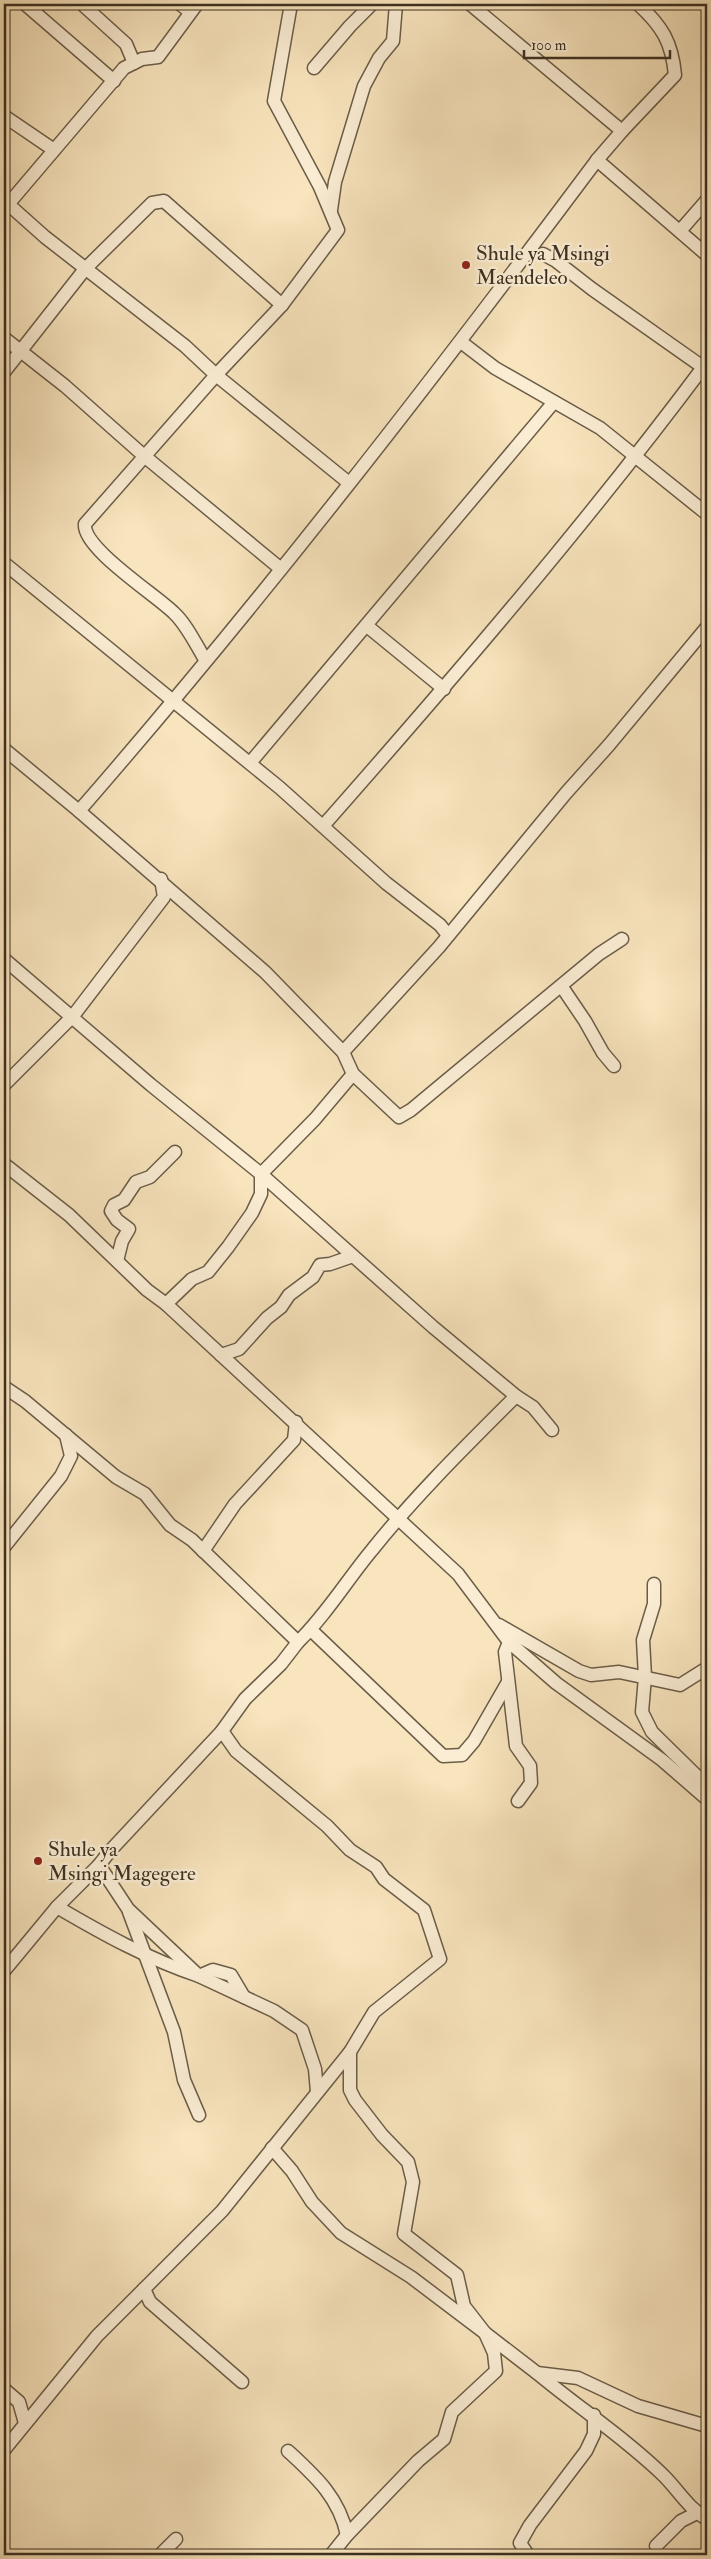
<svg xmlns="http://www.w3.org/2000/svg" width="711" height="2559" font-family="'IM FELL Double Pica',serif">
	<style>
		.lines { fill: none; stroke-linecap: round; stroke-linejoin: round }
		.minor-casing { stroke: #6b5d48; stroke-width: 15 }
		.minor { stroke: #faedd4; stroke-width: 12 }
		.poi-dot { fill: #8f2418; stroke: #faedd4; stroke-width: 2 }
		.labels { text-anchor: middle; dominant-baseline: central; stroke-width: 5; stroke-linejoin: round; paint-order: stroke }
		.poi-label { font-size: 21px; fill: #3c3021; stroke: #faedd4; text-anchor: start }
	</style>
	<rect width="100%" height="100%" fill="#f8e4bd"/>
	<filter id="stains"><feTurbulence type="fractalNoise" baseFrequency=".004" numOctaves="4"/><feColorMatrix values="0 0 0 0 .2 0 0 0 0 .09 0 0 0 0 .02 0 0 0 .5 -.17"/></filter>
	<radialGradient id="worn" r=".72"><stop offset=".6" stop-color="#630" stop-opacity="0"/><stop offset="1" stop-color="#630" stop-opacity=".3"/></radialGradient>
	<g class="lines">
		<g class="minor-casing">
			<g id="minor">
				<path d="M 25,4 L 114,81"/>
				<path d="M 82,4 L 126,44 L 134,63"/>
				<path d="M 180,4 L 190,12"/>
				<path d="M 314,68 L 350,26 L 372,4"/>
				<path d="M 4,116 L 54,150"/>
				<path d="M 622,131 L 675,75 C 672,42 662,26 638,4"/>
				<path d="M 597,160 L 707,255"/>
				<path d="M 8,204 L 45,237 L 185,346 L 216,375 L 349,483"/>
				<path d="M 4,209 L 124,68 L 142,59 L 158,57 L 197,4"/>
				<path d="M 331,210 L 335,182 L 364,86 L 379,58 L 393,41 L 396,4"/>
				<path d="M 680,231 L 707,200"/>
				<path d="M 543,254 L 556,261 L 592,289 L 707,370"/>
				<path d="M 4,338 L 65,386 L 143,455 L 281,569"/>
				<path d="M 461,342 L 495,368 L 600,428 L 707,514"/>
				<path d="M 4,372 L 85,269 L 152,203 L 164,201 L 282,305"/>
				<path d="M 4,563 L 280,788 L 386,883 L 440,925 L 448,935"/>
				<path d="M 367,626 L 444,689"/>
				<path d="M 206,661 C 196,645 187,625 174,613 C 156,595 82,548 85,524 L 216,375 L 282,305 L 338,230 L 320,187 L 274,101 L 291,4"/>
				<path d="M 4,749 L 79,811 C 261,602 431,382 597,160 L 622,131 L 470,4"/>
				<path d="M 250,763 L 554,402"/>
				<path d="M 79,811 L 265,972 L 343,1052 L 353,1074 L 399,1117 L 411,1110 L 599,954 L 622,939"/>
				<path d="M 323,826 C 456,675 587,523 707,362"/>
				<path d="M 4,959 L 151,1085 L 261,1174 L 433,1327 L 516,1396 L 533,1407 L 552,1430"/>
				<path d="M 562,987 L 585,1021 L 603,1053 L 614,1066"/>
				<path d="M 343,1052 L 439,947 L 566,793 L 609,745 L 707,627"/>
				<path d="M 4,1085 L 73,1016 L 164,897 L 161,879"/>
				<path d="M 4,1164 L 69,1215 L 147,1290 L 166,1304 L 458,1574 L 509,1642 L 556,1683 L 662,1760 L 707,1799"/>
				<path d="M 117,1261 L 122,1241 L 129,1229 L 117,1220 L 111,1211 L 114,1205 L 124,1200 L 136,1182 L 150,1177 L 175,1152"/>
				<path d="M 166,1304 L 192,1279 L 208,1272 L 228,1247 L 252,1213 L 261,1194 L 261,1174 L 315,1119 L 353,1074"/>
				<path d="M 221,1355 L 239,1349 L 267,1318 L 281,1307 L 289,1295 L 313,1277 L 320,1265 L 330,1264 L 353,1256"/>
				<path d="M 4,1387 L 25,1401 L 116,1477 L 145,1494 L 170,1525 L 192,1540 L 298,1642 L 281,1664 L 245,1699 L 222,1731 L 236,1751 L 327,1826 L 350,1850 L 376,1867 L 384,1879 L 424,1910 L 440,1959 L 374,2012 L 350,2052 L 350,2090 L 355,2100 L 382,2135 L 408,2162 L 413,2182 L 404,2234 L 457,2275 L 464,2306 L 485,2333 L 537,2373 L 578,2378 L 638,2406 L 707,2426"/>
				<path d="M 4,1547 L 61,1476 L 71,1456 L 66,1435"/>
				<path d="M 203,1551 L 235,1504 L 294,1440 L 296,1422"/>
				<path d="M 654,1584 L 654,1604 L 643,1640 L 645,1677 L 642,1712 L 652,1732 L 707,1786"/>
				<path d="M 499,1625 L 579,1671 L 591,1675 L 619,1672 L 680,1685 L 707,1668"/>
				<path d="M 311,1630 L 443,1756 L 462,1755 L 474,1741 L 508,1682"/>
				<path d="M 298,1642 C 326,1615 347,1580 372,1550 C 415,1496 467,1445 516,1396"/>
				<path d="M 509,1642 L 505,1652 L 516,1746 L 530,1766 L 531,1783 L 518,1801"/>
				<path d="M 99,1865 L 128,1909 L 199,1976 L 274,2011 L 302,2030 L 315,2069 L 317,2092"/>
				<path d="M 57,1907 C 103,1934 148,1959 199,1976 L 213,1970 L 231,1975 L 244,1997"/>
				<path d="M 129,1912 L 174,2032 L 184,2080 L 199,2115"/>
				<path d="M 4,1971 L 57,1907 L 99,1865 L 110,1851 L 222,1731"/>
				<path d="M 272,2148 L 292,2171 L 312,2202 L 341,2233 L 411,2277 L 485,2333 L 494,2353 L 496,2371 L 452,2412 L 444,2439 L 418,2461 L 347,2535 L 331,2555"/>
				<path d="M 144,2289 L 150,2302 L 242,2382"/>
				<path d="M 537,2373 C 579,2408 625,2438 664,2476 C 678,2490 689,2509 707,2519"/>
				<path d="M 4,2389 L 19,2402 L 25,2423"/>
				<path d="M 4,2450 L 97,2336 L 222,2211 L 350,2052"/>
				<path d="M 288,2451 C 315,2476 339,2497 347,2535"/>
				<path d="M 656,2546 L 681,2521 L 697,2513"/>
				<path d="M 160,2555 L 176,2539"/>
				<path d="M 528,2555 L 520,2543 L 530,2525 L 586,2451 L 594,2434 L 594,2415"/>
			</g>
		</g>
		<use href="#minor" class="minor"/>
	</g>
	<g class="poi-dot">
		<circle cx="466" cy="265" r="5"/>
		<circle cx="38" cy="1861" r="5"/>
	</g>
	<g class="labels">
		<g class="poi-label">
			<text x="476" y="253">Shule ya Msingi<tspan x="476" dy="24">Maendeleo</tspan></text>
			<text x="48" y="1849">Shule ya<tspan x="48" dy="24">Msingi Magegere</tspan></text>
		</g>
	</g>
	<rect width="711" height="2559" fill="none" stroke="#f8e4bd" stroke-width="20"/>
	<rect x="5" y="5" width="701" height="2549" fill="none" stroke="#3c3021" stroke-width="2.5"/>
	<rect x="10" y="10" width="691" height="2539" fill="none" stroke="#3c3021"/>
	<path d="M524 50v8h146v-8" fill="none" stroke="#3c3021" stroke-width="2.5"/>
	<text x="531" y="50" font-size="15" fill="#3c3021" stroke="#faedd4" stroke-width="4" paint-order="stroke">100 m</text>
	<rect width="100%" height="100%" filter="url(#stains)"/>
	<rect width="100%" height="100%" fill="url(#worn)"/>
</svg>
